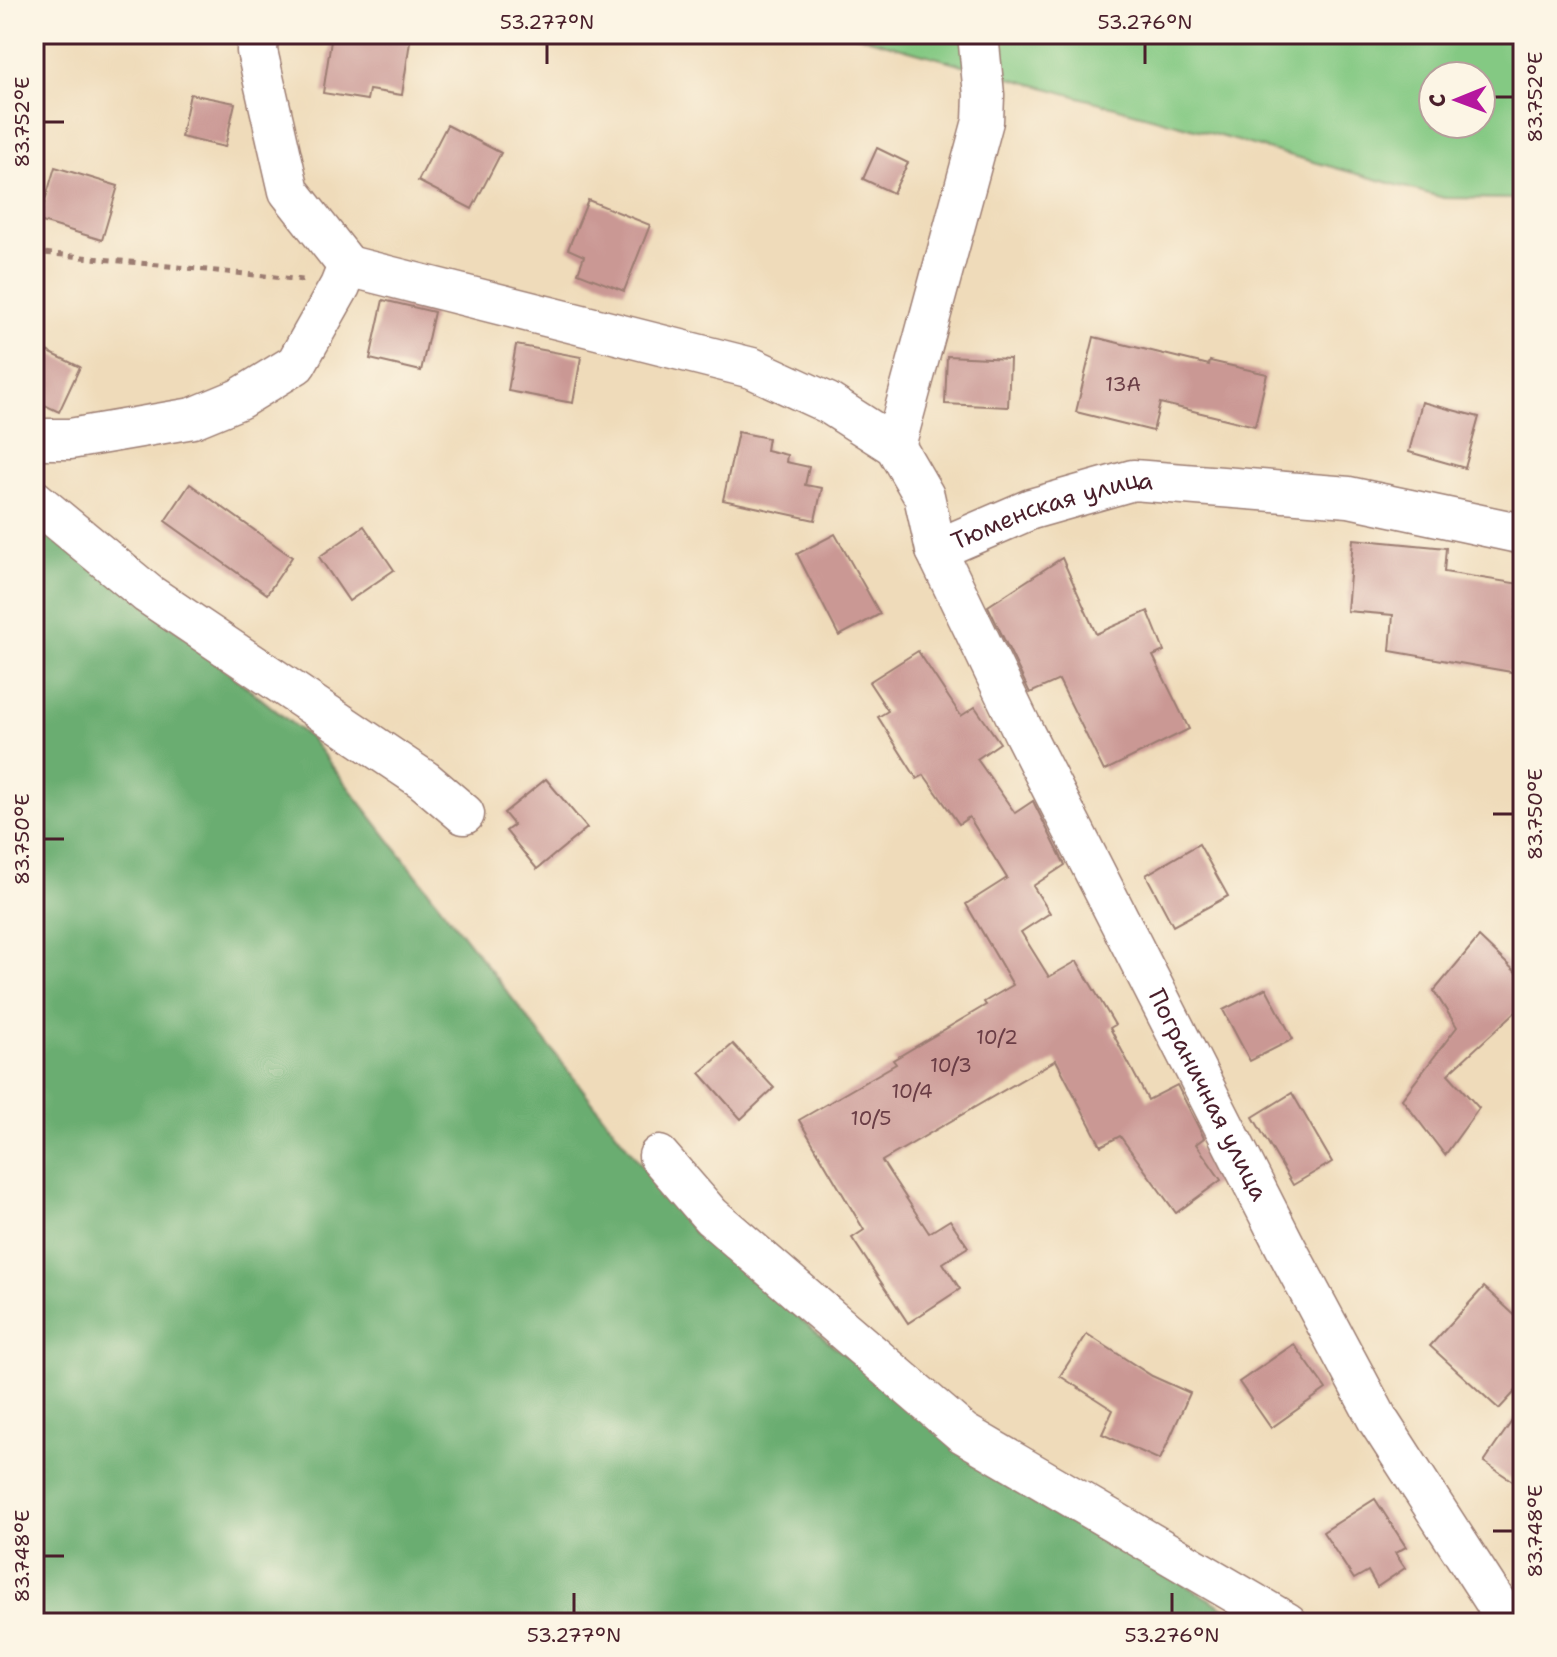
<svg xmlns="http://www.w3.org/2000/svg" width="1557" height="1657" font-family="'Shantell Sans',sans-serif">
	<style>
		.green { fill: #84c983; stroke: #677457; stroke-width: 2; fill-rule: evenodd }
		.forest { fill: #6bad71; stroke: #5a664e; stroke-width: 2 }
		.building { fill: #ca9894 }
		.lines { fill: none; stroke-linecap: round; stroke-linejoin: round }
		.minor-casing { stroke: #9c7d72; stroke-width: 43 }
		.path { stroke: #9c7d72; stroke-width: 5; stroke-dasharray: 6 6; stroke-linecap: butt }
		.minor { stroke: #fff; stroke-width: 40 }
		.ticks { fill: none; stroke: #4a1f2b; stroke-width: 3 }
		.labels { text-anchor: middle; dominant-baseline: central; stroke-width: 6; stroke-linejoin: round; paint-order: stroke }
		.number-label { font-size: 20px; fill: #6a3d45 }
		.street-label { font-size: 24px; fill: #4a1f2b; stroke: #fcf5e5 }
		.neatline { fill: none; stroke: #4a1f2b; stroke-width: 3 }
		.ticks-label { font-size: 20px; text-anchor: middle; fill: #4a1f2b }
	</style>
	<rect width="100%" height="100%" fill="#fcf5e5"/>
	<filter id="ink" filterUnits="userSpaceOnUse"><feTurbulence type="fractalNoise" baseFrequency=".0125" numOctaves="2"/><feDisplacementMap in="SourceGraphic" scale="16" xChannelSelector="R" yChannelSelector="G"/><feConvolveMatrix kernelMatrix="1 2 1 2 8 2 1 2 1" color-interpolation-filters="sRGB"/></filter>
	<filter id="wash" filterUnits="userSpaceOnUse"><feTurbulence type="fractalNoise" baseFrequency=".006" numOctaves="4" result="noise"/><feDisplacementMap in="SourceGraphic" scale="32" xChannelSelector="R" yChannelSelector="G"/><feGaussianBlur stdDeviation="1.8" result="paint"/><feColorMatrix in="noise" values="0 0 0 0 0 0 0 0 0 0 0 0 0 0 0 0 0 1.4 0 .05"/><feComposite in="paint" operator="in"/></filter>
	<g filter="url(#wash)">
		<rect width="100%" height="100%" fill="#efdbba"/>
		<path class="green" d="M 851,34 L 1523,34 L 1523,199 L 1444,198 ZM 1433,76 L 1481,76 L 1481,124 L 1433,124 Z"/>
		<path class="forest" d="M 34,524 L 45,524 L 311,739 L 695,1234 L 988,1470 L 1250,1623 L 34,1623 Z"/>
		<g id="blocks">
			<g class="building">
				<path d="M 332,34 L 369,34 L 410,41 L 402,95 L 369,90 L 367,100 L 323,93 Z"/>
				<path d="M 190,94 L 235,103 L 225,147 L 181,137 Z"/>
				<path d="M 447,125 L 501,153 L 472,209 L 418,181 Z"/>
				<path d="M 877,148 L 908,163 L 893,193 L 863,179 Z"/>
				<path d="M 55,167 L 118,186 L 102,240 L 39,221 Z"/>
				<path d="M 588,200 L 650,225 L 624,291 L 578,273 L 584,256 L 568,249 Z"/>
				<path d="M 383,300 L 434,312 L 421,371 L 370,359 Z"/>
				<path d="M 1094,337 L 1209,365 L 1210,361 L 1267,374 L 1255,426 L 1160,403 L 1153,431 L 1076,412 Z"/>
				<path d="M 34,345 L 80,367 L 59,412 L 34,400 Z"/>
				<path d="M 516,345 L 581,357 L 573,403 L 508,391 Z"/>
				<path d="M 947,356 L 1010,359 L 1008,407 L 945,404 Z"/>
				<path d="M 1422,402 L 1479,417 L 1465,468 L 1409,452 Z"/>
				<path d="M 738,432 L 768,438 L 766,450 L 787,455 L 786,462 L 809,467 L 805,485 L 822,488 L 815,520 L 723,500 Z"/>
				<path d="M 190,484 L 292,557 L 267,594 L 165,521 Z"/>
				<path d="M 364,526 L 394,570 L 349,601 L 319,557 Z"/>
				<path d="M 835,534 L 880,614 L 839,636 L 797,554 Z"/>
				<path d="M 1353,539 L 1446,548 L 1444,572 L 1520,584 L 1515,618 L 1523,620 L 1523,674 L 1390,651 L 1393,615 L 1347,611 Z"/>
				<path d="M 1062,558 L 1096,634 L 1148,611 L 1164,651 L 1153,656 L 1189,729 L 1104,771 L 1059,680 L 1030,693 L 988,606 Z"/>
				<path d="M 918,651 L 961,716 L 975,707 L 1000,743 L 977,759 L 1015,813 L 1033,801 L 1065,865 L 1033,886 L 1050,913 L 1021,932 L 1049,977 L 1077,961 L 1115,1025 L 1110,1028 L 1148,1100 L 1177,1085 L 1204,1138 L 1196,1144 L 1221,1180 L 1176,1213 L 1120,1136 L 1101,1146 L 1056,1060 L 882,1161 L 929,1233 L 950,1220 L 968,1247 L 943,1263 L 960,1289 L 908,1323 L 852,1238 L 864,1230 L 799,1120 L 896,1064 L 893,1060 L 986,1005 L 984,1002 L 1013,985 L 966,904 L 1007,878 L 969,817 L 959,824 L 924,775 L 917,779 L 878,717 L 888,711 L 869,682 Z"/>
				<path d="M 546,779 L 587,828 L 537,869 L 506,831 L 514,825 L 504,813 Z"/>
				<path d="M 1199,844 L 1228,896 L 1173,926 L 1146,875 Z"/>
				<path d="M 1479,937 L 1523,979 L 1523,1005 L 1448,1074 L 1479,1108 L 1445,1155 L 1402,1099 L 1457,1027 L 1434,991 Z"/>
				<path d="M 1266,988 L 1293,1039 L 1250,1061 L 1223,1010 Z"/>
				<path d="M 733,1044 L 774,1088 L 741,1119 L 700,1073 Z"/>
				<path d="M 1292,1093 L 1332,1162 L 1293,1185 L 1253,1117 Z"/>
				<path d="M 1484,1287 L 1523,1323 L 1523,1383 L 1499,1409 L 1430,1346 Z"/>
				<path d="M 1087,1334 L 1152,1376 L 1190,1393 L 1160,1460 L 1102,1434 L 1113,1410 L 1060,1376 Z"/>
				<path d="M 1294,1344 L 1326,1389 L 1271,1428 L 1239,1382 Z"/>
				<path d="M 1523,1405 L 1523,1488 L 1484,1462 Z"/>
				<path d="M 1375,1499 L 1406,1547 L 1395,1553 L 1405,1568 L 1377,1587 L 1368,1571 L 1354,1579 L 1323,1532 Z"/>
			</g>
		</g>
	</g>
	<g filter="url(#ink)">
		<use href="#blocks" fill-opacity="0" stroke="#9c7d72" stroke-width="2"/>
		<g class="lines">
			<g class="minor-casing">
				<g id="minor">
					<path d="M 258,34 L 257,51 L 289,191 L 348,266"/>
					<path id="s1" d="M 348,266 L 752,368 L 828,403 L 895,446 L 924,496 L 936,550 L 1025,735 L 1285,1246 L 1378,1420 L 1509,1623"/>
					<path d="M 34,439 L 70,439 L 193,418 L 239,399 L 296,364 L 340,286 L 348,266"/>
					<path d="M 895,446 L 983,121 L 984,95 L 978,34"/>
					<path d="M 34,500 L 148,594 L 424,780 L 464,814"/>
					<path id="s2" d="M 936,550 L 1031,509 L 1133,480 L 1349,497 L 1523,534"/>
					<path d="M 659,1156 L 711,1216 L 963,1433 L 1287,1623"/>
				</g>
			</g>
			<path class="path" d="M 34,252 L 303,280"/>
			<use href="#minor" class="minor"/>
		</g>
	</g>
	<path class="ticks" d="M 547,44 L 547,64M 1145,44 L 1145,64M 1493,97 L 1513,97M 44,122 L 64,122M 1493,814 L 1513,814M 44,839 L 64,839M 1493,1531 L 1513,1531M 44,1556 L 64,1556M 574,1593 L 574,1613M 1172,1593 L 1172,1613"/>
	<g class="labels">
		<g class="number-label">
			<text x="1123" y="384">13А</text>
			<text x="997" y="1037">10/2</text>
			<text x="951" y="1065">10/3</text>
			<text x="912" y="1091">10/4</text>
			<text x="871" y="1118">10/5</text>
		</g>
		<g class="street-label">
			<text stroke="none"><textPath href="#s2" startOffset="124">Тюменская улица</textPath></text>
			<text stroke="none"><textPath href="#s1" startOffset="1302">Пограничная улица</textPath></text>
		</g>
	</g>
	<rect width="1557" height="1657" fill="none" stroke="#fcf5e5" stroke-width="88"/>
	<g transform="translate(1457 100) rotate(269)"><circle r="38" fill="#fcf5e5" stroke="#b59f9b" stroke-width="2"/>
	<path d="M0-6L14 30L0 20L-14 30Z" fill="#b5179e"/>
	<text y="-12" font-size="22" font-weight="bold" text-anchor="middle" fill="#4a1f2b">С</text>
	</g>
	<rect x="44" y="44" width="1469" height="1569" class="neatline"/>
	<g class="ticks-label">
		<text x="547" y="29">53.277°N</text>
		<text x="1145" y="29">53.276°N</text>
		<text transform="translate(1535 97) rotate(-90)" y="7">83.752°E</text>
		<text transform="translate(22 122) rotate(-90)" y="7">83.752°E</text>
		<text transform="translate(1535 814) rotate(-90)" y="7">83.750°E</text>
		<text transform="translate(22 839) rotate(-90)" y="7">83.750°E</text>
		<text transform="translate(1535 1531) rotate(-90)" y="7">83.748°E</text>
		<text transform="translate(22 1556) rotate(-90)" y="7">83.748°E</text>
		<text x="574" y="1642">53.277°N</text>
		<text x="1172" y="1642">53.276°N</text>
	</g>
</svg>
